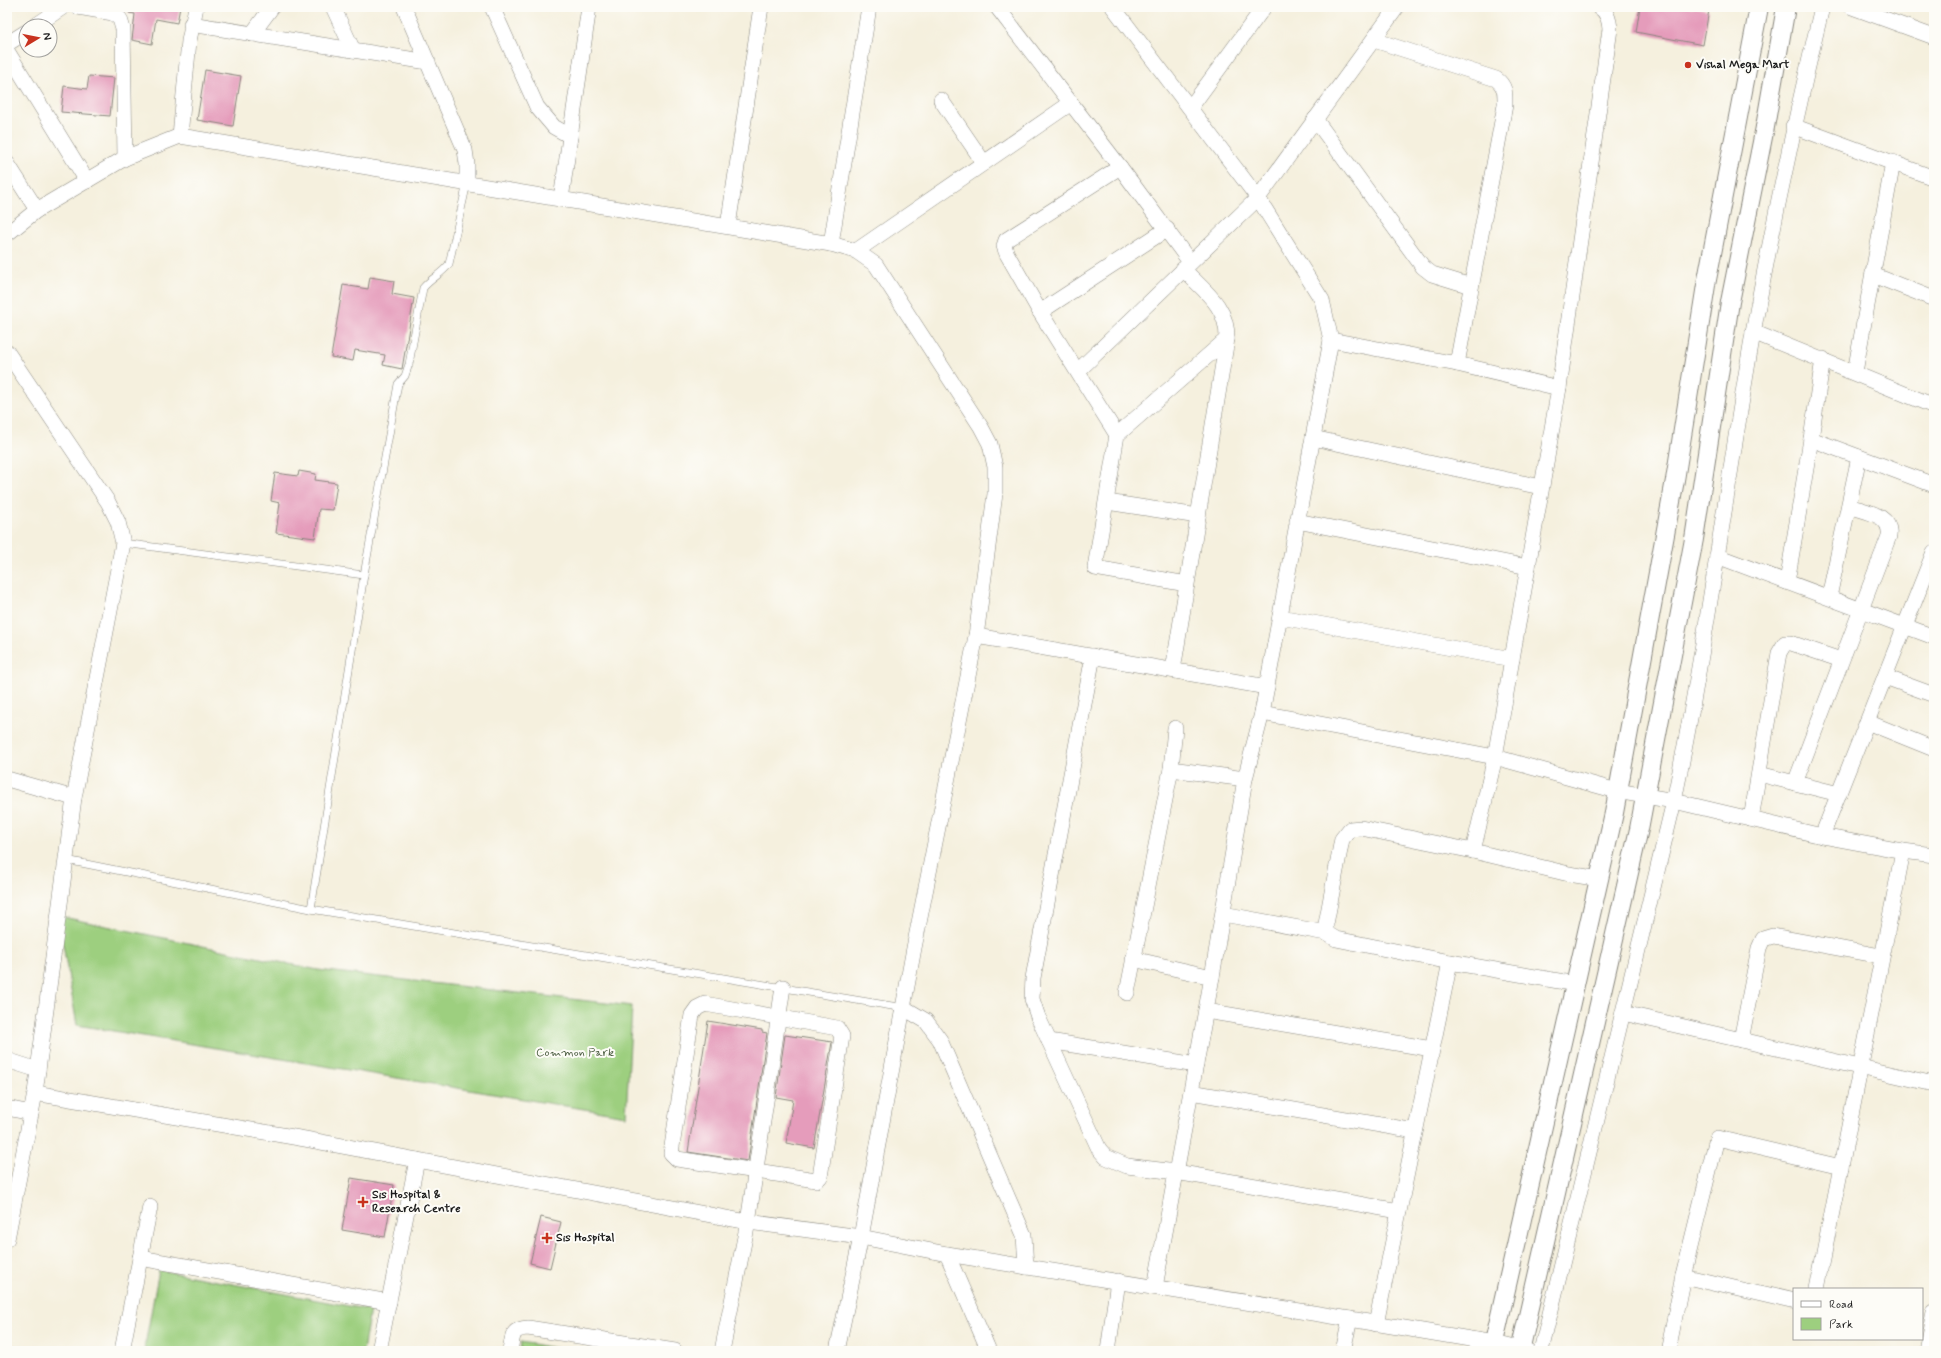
<svg xmlns="http://www.w3.org/2000/svg" width="1941" height="1358" font-family="Mynerve,sans-serif">
	<style>
		.green { fill: #9dcf7f; stroke: #5c764e }
		.building { fill: #e59cbb }
		.lines { fill: none; stroke-linecap: round; stroke-linejoin: round }
		.service-casing { stroke: #88867d; stroke-width: 8 }
		.minor-casing { stroke: #88867d; stroke-width: 16 }
		.tertiary-casing { stroke: #88867d; stroke-width: 20 }
		.service { stroke: #fff; stroke-width: 7 }
		.minor { stroke: #fff; stroke-width: 15 }
		.tertiary { stroke: #fff; stroke-width: 18 }
		.poi-dot { fill: #c8321e; stroke: #fdfcf7; stroke-width: 1.5 }
		.labels { text-anchor: middle; dominant-baseline: central; stroke-width: 4; stroke-linejoin: round; paint-order: stroke }
		.poi-label { font-size: 12px; font-weight: bold; fill: #1c1c1c; stroke: #fdfcf7; text-anchor: start }
		.park-label { font-size: 12px; fill: #495b3f; stroke: #fdfcf7 }
	</style>
	<rect width="100%" height="100%" fill="#fdfcf7"/>
	<filter id="ink" filterUnits="userSpaceOnUse"><feTurbulence type="fractalNoise" baseFrequency=".025" numOctaves="2"/><feDisplacementMap in="SourceGraphic" scale="8" xChannelSelector="R" yChannelSelector="G"/><feConvolveMatrix kernelMatrix="1 2 1 2 8 2 1 2 1" color-interpolation-filters="sRGB"/></filter>
	<filter id="wash" filterUnits="userSpaceOnUse"><feTurbulence type="fractalNoise" baseFrequency=".012" numOctaves="4" result="noise"/><feDisplacementMap in="SourceGraphic" scale="16" xChannelSelector="R" yChannelSelector="G"/><feGaussianBlur stdDeviation="0.9" result="paint"/><feColorMatrix in="noise" values="0 0 0 0 0 0 0 0 0 0 0 0 0 0 0 0 0 1.4 0 .05"/><feComposite in="paint" operator="in"/></filter>
	<g filter="url(#wash)">
		<rect width="100%" height="100%" fill="#f5f0de"/>
		<g class="green">
			<path d="M 58,916 L 318,970 L 632,1006 L 626,1116 L 77,1025 Z"/>
			<path d="M 159,1270 L 370,1310 L 363,1351 L 144,1351 Z"/>
			<path d="M 521,1342 L 572,1351 L 520,1351 Z"/>
		</g>
		<g id="blocks">
			<g class="building">
				<path d="M 130,7 L 180,7 L 177,23 L 156,19 L 152,44 L 132,40 L 135,14 L 129,13 Z"/>
				<path d="M 1640,7 L 1694,7 L 1709,10 L 1703,45 L 1636,32 Z"/>
				<path d="M 205,70 L 241,76 L 233,126 L 197,120 Z"/>
				<path d="M 89,76 L 114,78 L 110,116 L 61,112 L 64,86 L 87,89 Z"/>
				<path d="M 370,277 L 394,281 L 392,294 L 414,298 L 402,369 L 383,365 L 385,355 L 355,350 L 353,361 L 331,357 L 343,285 L 368,289 Z"/>
				<path d="M 299,471 L 316,474 L 315,480 L 337,483 L 333,510 L 319,509 L 315,538 L 276,533 L 280,503 L 271,501 L 275,473 L 298,476 Z"/>
				<path d="M 708,1021 L 762,1030 L 762,1032 L 767,1033 L 748,1161 L 688,1152 Z"/>
				<path d="M 785,1035 L 832,1042 L 814,1148 L 786,1143 L 793,1100 L 776,1097 Z"/>
				<path d="M 351,1178 L 394,1185 L 385,1237 L 342,1230 Z"/>
				<path d="M 541,1217 L 561,1222 L 550,1268 L 530,1263 Z"/>
			</g>
		</g>
	</g>
	<g filter="url(#ink)">
		<use href="#blocks" fill-opacity="0" stroke="#88867d" stroke-width="1"/>
		<g class="lines">
			<g class="service-casing">
				<g id="service">
					<path d="M 364,575 L 398,384 L 405,376 L 409,364 L 423,288 C 431,278 442,274 449,264 L 467,183"/>
					<path d="M 66,860 L 311,909 L 364,575 L 123,543"/>
					<path d="M 311,909 L 904,1008"/>
				</g>
			</g>
			<g class="minor-casing">
				<g id="minor">
					<path d="M 78,7 L 113,13 L 120,19 L 123,29 L 125,158"/>
					<path d="M 333,7 L 353,50"/>
					<path d="M 404,7 L 465,150 L 467,164 L 467,183"/>
					<path d="M 492,7 L 537,107 L 554,127 L 570,136"/>
					<path d="M 997,7 L 1120,167 L 1190,262"/>
					<path d="M 1113,7 L 1258,198 L 1322,300 L 1331,340 L 1262,713 L 1245,779 L 1212,977 L 1155,1287"/>
					<path d="M 1852,7 L 1934,37"/>
					<path d="M 191,24 L 428,62"/>
					<path d="M 35,26 L 63,7"/>
					<path d="M 252,34 L 272,7"/>
					<path d="M 1374,40 L 1496,79 C 1506,86 1505,94 1505,105 L 1457,364"/>
					<path d="M 7,44 L 26,32"/>
					<path d="M 7,51 L 87,181"/>
					<path d="M 941,100 L 984,163"/>
					<path d="M 1190,108 L 1264,7"/>
					<path d="M 1315,119 L 1423,267 L 1432,274 L 1471,286"/>
					<path d="M 1793,126 L 1934,178"/>
					<path d="M 180,136 L 189,41 L 196,7"/>
					<path d="M 7,163 L 37,210"/>
					<path d="M 561,199 L 589,7"/>
					<path d="M 728,226 L 761,7"/>
					<path d="M 7,234 L 37,210 L 125,158 L 180,136 L 831,244 L 856,251 L 876,265 L 981,427 L 990,444 L 995,467 L 995,494 L 976,636 L 914,948 L 861,1237 L 837,1351"/>
					<path d="M 831,244 L 869,7"/>
					<path d="M 856,251 L 1071,103"/>
					<path d="M 1183,269 C 1204,291 1228,306 1227,339"/>
					<path d="M 1873,275 L 1934,299"/>
					<path d="M 1040,312 L 1167,229"/>
					<path d="M 1753,332 L 1934,406"/>
					<path d="M 1331,340 L 1457,364 L 1559,388"/>
					<path d="M 7,352 L 108,502 L 118,522 L 123,543 L 74,798 L 35,1093 L 7,1239"/>
					<path d="M 1078,371 L 1258,198 L 1397,7"/>
					<path d="M 1855,372 L 1893,162"/>
					<path d="M 1117,435 L 1040,312 L 1007,254 L 1004,246 L 1006,240 L 1120,167"/>
					<path d="M 1313,438 L 1541,487"/>
					<path d="M 1811,439 L 1934,485"/>
					<path d="M 1107,502 L 1198,516"/>
					<path d="M 1297,521 L 1528,567"/>
					<path d="M 1717,556 L 1934,637"/>
					<path d="M 1787,582 L 1811,439 L 1823,359"/>
					<path d="M 1829,597 L 1859,457"/>
					<path d="M 1280,617 L 1512,659"/>
					<path d="M 976,636 L 1267,687"/>
					<path d="M 1093,656 L 1033,978 L 1032,999 L 1038,1017 L 1099,1149 L 1106,1157 L 1127,1166 L 1176,1172 L 1399,1211"/>
					<path d="M 1173,670 L 1227,339 L 1117,435 L 1095,568 L 1187,584"/>
					<path d="M 1885,677 L 1934,695"/>
					<path d="M 1262,713 L 1495,757 L 1617,791 L 1674,801 L 1822,836 L 1903,851 L 1934,855"/>
					<path d="M 1867,722 L 1934,749"/>
					<path d="M 1171,769 L 1245,779"/>
					<path d="M 1759,774 L 1839,794"/>
					<path d="M 7,779 L 74,798"/>
					<path d="M 1795,783 L 1889,536 C 1892,514 1865,512 1849,506"/>
					<path d="M 1751,819 L 1779,653 L 1785,643 L 1791,643 L 1841,660"/>
					<path d="M 1822,836 L 1934,552"/>
					<path d="M 1473,851 L 1495,757 L 1559,388 L 1610,29 C 1609,19 1607,12 1599,7"/>
					<path d="M 1223,914 L 1326,933 L 1336,939 L 1450,962 L 1576,984"/>
					<path d="M 1326,933 L 1326,924 L 1342,839 L 1350,829 L 1361,828 L 1473,851 L 1569,874 L 1600,879"/>
					<path d="M 1133,959 L 1212,977"/>
					<path d="M 1127,993 L 1171,769 L 1175,728"/>
					<path d="M 705,1004 L 837,1028 L 842,1036 L 820,1177 L 816,1180 L 677,1159 L 671,1153 L 692,1015 L 697,1008 Z"/>
					<path d="M 904,1008 L 926,1021 L 940,1040 L 1024,1235 L 1026,1267"/>
					<path d="M 1206,1011 L 1432,1049"/>
					<path d="M 1623,1013 L 1934,1084"/>
					<path d="M 1741,1040 L 1759,948 L 1763,939 L 1773,936 L 1881,956"/>
					<path d="M 1049,1041 L 1196,1065"/>
					<path d="M 7,1060 L 38,1070"/>
					<path d="M 1191,1092 L 1415,1131"/>
					<path d="M 35,1093 L 305,1139 L 748,1222 L 861,1237 L 947,1254 L 1350,1319 L 1494,1343 L 1528,1351"/>
					<path d="M 7,1108 L 31,1113"/>
					<path d="M 947,1254 L 989,1351"/>
					<path d="M 140,1258 L 389,1302"/>
					<path d="M 1683,1276 L 1794,1302"/>
					<path d="M 1817,1289 L 1903,851"/>
					<path d="M 1376,1324 L 1450,962"/>
					<path d="M 122,1351 L 150,1207"/>
					<path d="M 379,1351 L 417,1160"/>
					<path d="M 510,1351 C 513,1336 511,1329 528,1328 L 675,1351"/>
					<path d="M 722,1351 L 748,1222 L 783,987"/>
					<path d="M 1108,1351 L 1118,1281"/>
					<path d="M 1343,1351 L 1350,1319"/>
					<path d="M 1541,1351 L 1674,801 C 1706,646 1726,489 1753,333 C 1773,223 1796,115 1822,7"/>
					<path d="M 1668,1351 L 1683,1276 L 1717,1138 L 1841,1167"/>
					<path d="M 1926,1351 L 1934,1312"/>
				</g>
			</g>
			<g class="tertiary-casing">
				<g id="tertiary">
					<path d="M 1492,1351 L 1614,813 L 1675,480 L 1706,285 L 1759,7"/>
					<path d="M 1520,1351 L 1639,829 L 1694,539 L 1730,302 L 1765,127 L 1786,7"/>
				</g>
			</g>
			<use href="#service" class="service"/>
			<use href="#minor" class="minor"/>
			<use href="#tertiary" class="tertiary"/>
		</g>
	</g>
	<g class="poi-dot">
		<circle cx="1688" cy="65" r="4"/>
		<path d="M361 1196h4v4h4v4h-4v4h-4v-4h-4v-4h4z"/>
		<path d="M545 1232h4v4h4v4h-4v4h-4v-4h-4v-4h4z"/>
	</g>
	<g class="labels">
		<g class="poi-label">
			<text x="1696" y="65">Vishal Mega Mart</text>
			<text x="372" y="1195">Sis Hospital &amp;<tspan x="372" dy="14">Research Centre</tspan></text>
			<text x="556" y="1238">Sis Hospital</text>
		</g>
		<g class="park-label">
			<text x="575" y="1053">Common Park</text>
		</g>
	</g>
	<rect width="1941" height="1358" fill="none" stroke="#fdfcf7" stroke-width="24"/>
	<rect x="1793" y="1288" width="130" height="52" fill="#fdfcf7" stroke="#a3a29f"/>
	<rect x="1801" y="1301" width="20" height="6" fill="#ffffff" stroke="#a3a29f"/>
	<text x="1829" y="1308" font-size="12" fill="#1c1c1c">Road</text>
	<rect x="1801" y="1318" width="20" height="12" fill="#9dcf7f" stroke="#a3a29f"/>
	<text x="1829" y="1328" font-size="12" fill="#1c1c1c">Park</text>
	<g transform="translate(38 38) rotate(80)"><circle r="19" fill="#fdfcf7" stroke="#a3a29f"/>
	<path d="M0-3L7 15L0 10L-7 15Z" fill="#c8321e"/>
	<text y="-6" font-size="11" font-weight="bold" text-anchor="middle" fill="#1c1c1c">N</text>
	</g>
</svg>
